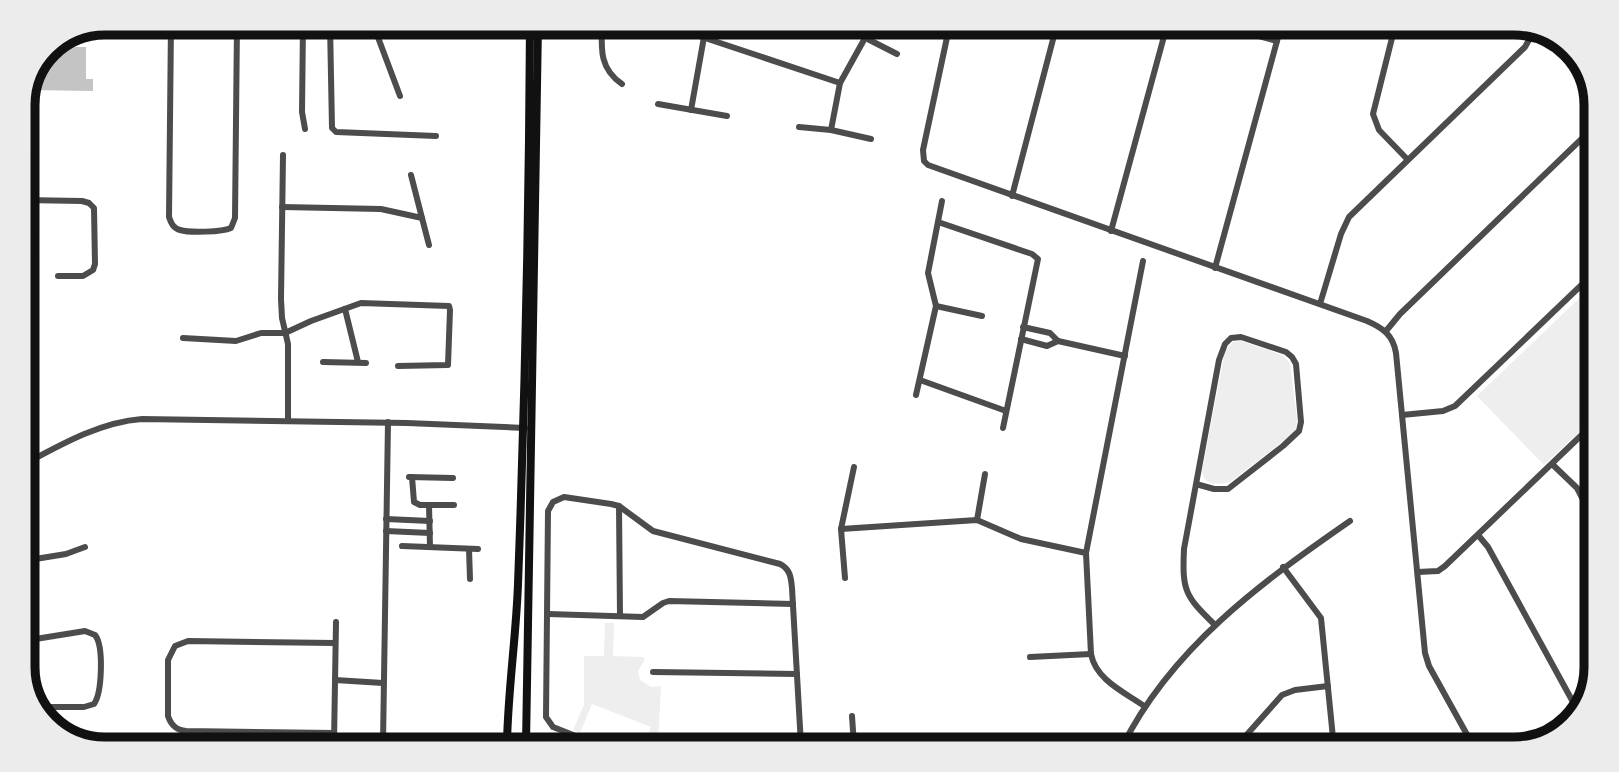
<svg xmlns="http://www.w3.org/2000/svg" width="1619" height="772" font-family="Signika,sans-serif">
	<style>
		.green { fill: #eee }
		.building { fill: #c4c4c4 }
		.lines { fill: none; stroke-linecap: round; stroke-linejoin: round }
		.minor { stroke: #4c4c4c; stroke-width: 6 }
		.secondary { stroke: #111; stroke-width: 8 }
		.rim { fill: none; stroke: #111; stroke-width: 9 }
	</style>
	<rect width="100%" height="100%" fill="#fff"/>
	<g class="green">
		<path d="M 1594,284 L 1592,420 L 1544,465 L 1477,396 Z"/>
		<path d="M 1241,341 L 1282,355 L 1290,363 L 1297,420 L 1296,428 L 1291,435 L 1230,482 C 1218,485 1204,486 1202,471 L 1225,351 L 1233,342 Z"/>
		<path d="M 605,623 L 614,623 L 613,656 L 643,657 L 645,659 L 638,671 L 640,680 L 651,687 L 661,686 L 658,744 L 644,744 L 651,727 L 592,704 L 580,733 L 573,730 L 584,705 L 584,656 L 604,656 Z"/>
	</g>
	<path class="building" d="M 47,47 L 86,47 L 86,79 L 93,79 L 93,91 L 27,90 L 42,58 L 45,58 Z"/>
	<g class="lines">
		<g class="minor">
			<path d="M 171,23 L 169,217 C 171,223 173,228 180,230 C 190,233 222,232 231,228 L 235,218 L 237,24"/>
			<path d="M 303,24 L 302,112 L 305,129"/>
			<path d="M 330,24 L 332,128 L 336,132 L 436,136"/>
			<path d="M 373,24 L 400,96"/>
			<path d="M 602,26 C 601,50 600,69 622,84"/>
			<path d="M 669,26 L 840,83"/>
			<path d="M 844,27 L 897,54"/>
			<path d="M 949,28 L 923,150 L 924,161 L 928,165 L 1367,321 C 1383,328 1393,335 1396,353 L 1425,653 L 1429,666 L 1475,749"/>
			<path d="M 1233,29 L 1277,41"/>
			<path d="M 1394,30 L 1373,114 L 1379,130 L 1407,159"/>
			<path d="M 1536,31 L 1581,58"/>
			<path d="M 658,104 L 727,116"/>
			<path d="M 691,110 L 704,37 L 710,26"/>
			<path d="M 799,127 L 831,130 L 871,139"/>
			<path d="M 831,130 L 840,83 L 865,38"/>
			<path d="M 283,155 L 281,299 L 282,318 L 288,344 L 288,421"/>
			<path d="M 411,175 L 422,218"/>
			<path d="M 1012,196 L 1056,28"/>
			<path d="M 23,200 L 82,201 L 89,203 L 94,208 L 95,264 L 93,270 L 83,276 L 58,276"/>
			<path d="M 282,207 L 381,209 L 422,218 L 429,245"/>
			<path d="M 938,222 L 1032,254 L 1038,259 L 1003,428"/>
			<path d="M 1111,231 L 1166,29"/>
			<path d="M 1143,261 L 1086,553 L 1091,654 C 1096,680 1124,692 1144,706"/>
			<path d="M 1215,268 L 1280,30"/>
			<path d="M 1320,304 L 1341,234 L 1349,217 L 1525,47 L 1534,31"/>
			<path d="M 936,306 L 982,316"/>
			<path d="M 345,309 L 358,362"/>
			<path d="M 1023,327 L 1050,333 L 1058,341 L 1125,356"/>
			<path d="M 1386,331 L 1400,314 L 1596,125"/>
			<path d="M 183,338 L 236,341 L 261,333 L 285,333 L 311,321 L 361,303 L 449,306 L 450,310 L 448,365 L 398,366"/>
			<path d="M 1021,339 L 1047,346 L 1058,341"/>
			<path d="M 323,362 L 366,363"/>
			<path d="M 920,380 L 1006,411"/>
			<path d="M 916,395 L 936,306 L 928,273 L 942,201"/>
			<path d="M 1402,415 L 1443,411 L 1455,406 L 1594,273"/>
			<path d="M 1552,464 L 1577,488 L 1590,513"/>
			<path d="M 23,465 C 60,445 100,422 142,419 L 407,423 L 525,428"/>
			<path d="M 409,477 L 453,478"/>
			<path d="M 412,477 L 414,502 L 420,505 L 454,505"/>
			<path d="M 1196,484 L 1214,489 L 1228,489 L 1283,446 L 1299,431 L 1301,422 L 1296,364 L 1292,357 L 1286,352 L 1241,337 L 1231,338 L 1225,344 L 1219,360 L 1184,549 C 1182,591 1185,596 1215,625"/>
			<path d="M 429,505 L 430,547"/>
			<path d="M 619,506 L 620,616"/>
			<path d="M 386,519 L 430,521"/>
			<path d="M 977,520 L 985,474"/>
			<path d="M 841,529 L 977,520 L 1021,539 L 1086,553"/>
			<path d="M 386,531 L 430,533"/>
			<path d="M 1478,535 L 1488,547 L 1579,713 L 1513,749"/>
			<path d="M 402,546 L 478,549"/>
			<path d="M 469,549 L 470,579"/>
			<path d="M 23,561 L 66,554 L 85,547"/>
			<path d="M 1283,567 L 1321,618 L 1334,748"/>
			<path d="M 1418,572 L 1438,571 L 1445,566 L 1592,425"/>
			<path d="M 845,578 L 841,529 L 854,467"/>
			<path d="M 548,614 L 643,617 L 663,603 L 669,601 L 793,604"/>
			<path d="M 23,641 L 85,631 L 95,635 C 104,646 102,693 94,704 L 84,707 L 35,707"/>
			<path d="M 1030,657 L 1091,654"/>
			<path d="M 653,672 L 797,674"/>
			<path d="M 335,680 L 383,683"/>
			<path d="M 852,716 L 854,745"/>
			<path d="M 334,733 L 186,731 C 176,730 171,725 168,716 L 168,660 L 175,646 L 188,641 L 335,643"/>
			<path d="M 334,742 L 336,622"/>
			<path d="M 383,743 L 388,422"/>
			<path d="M 596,744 L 553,727 L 546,717 L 548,511 L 553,502 L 564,497 L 611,504 L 619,506 L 653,531 L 780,564 C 790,569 791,577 792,588 L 801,745"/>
			<path d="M 711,745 L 758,745"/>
			<path d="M 1122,747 C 1171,648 1262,582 1350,521"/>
			<path d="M 1235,748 L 1282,695 L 1295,690 L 1328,686"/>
		</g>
		<g class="secondary">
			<path d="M 507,743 C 508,690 516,638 518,584 C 525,398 529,212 530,25"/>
			<path d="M 526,744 L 538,25"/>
		</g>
	</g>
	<path d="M0 0H1619V772H0ZM105 35H1514A70 70 0 0 1 1584 105V667A70 70 0 0 1 1514 737H105A70 70 0 0 1 35 667V105A70 70 0 0 1 105 35Z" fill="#ececec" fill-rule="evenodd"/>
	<path class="rim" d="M105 35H1514A70 70 0 0 1 1584 105V667A70 70 0 0 1 1514 737H105A70 70 0 0 1 35 667V105A70 70 0 0 1 105 35Z"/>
</svg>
